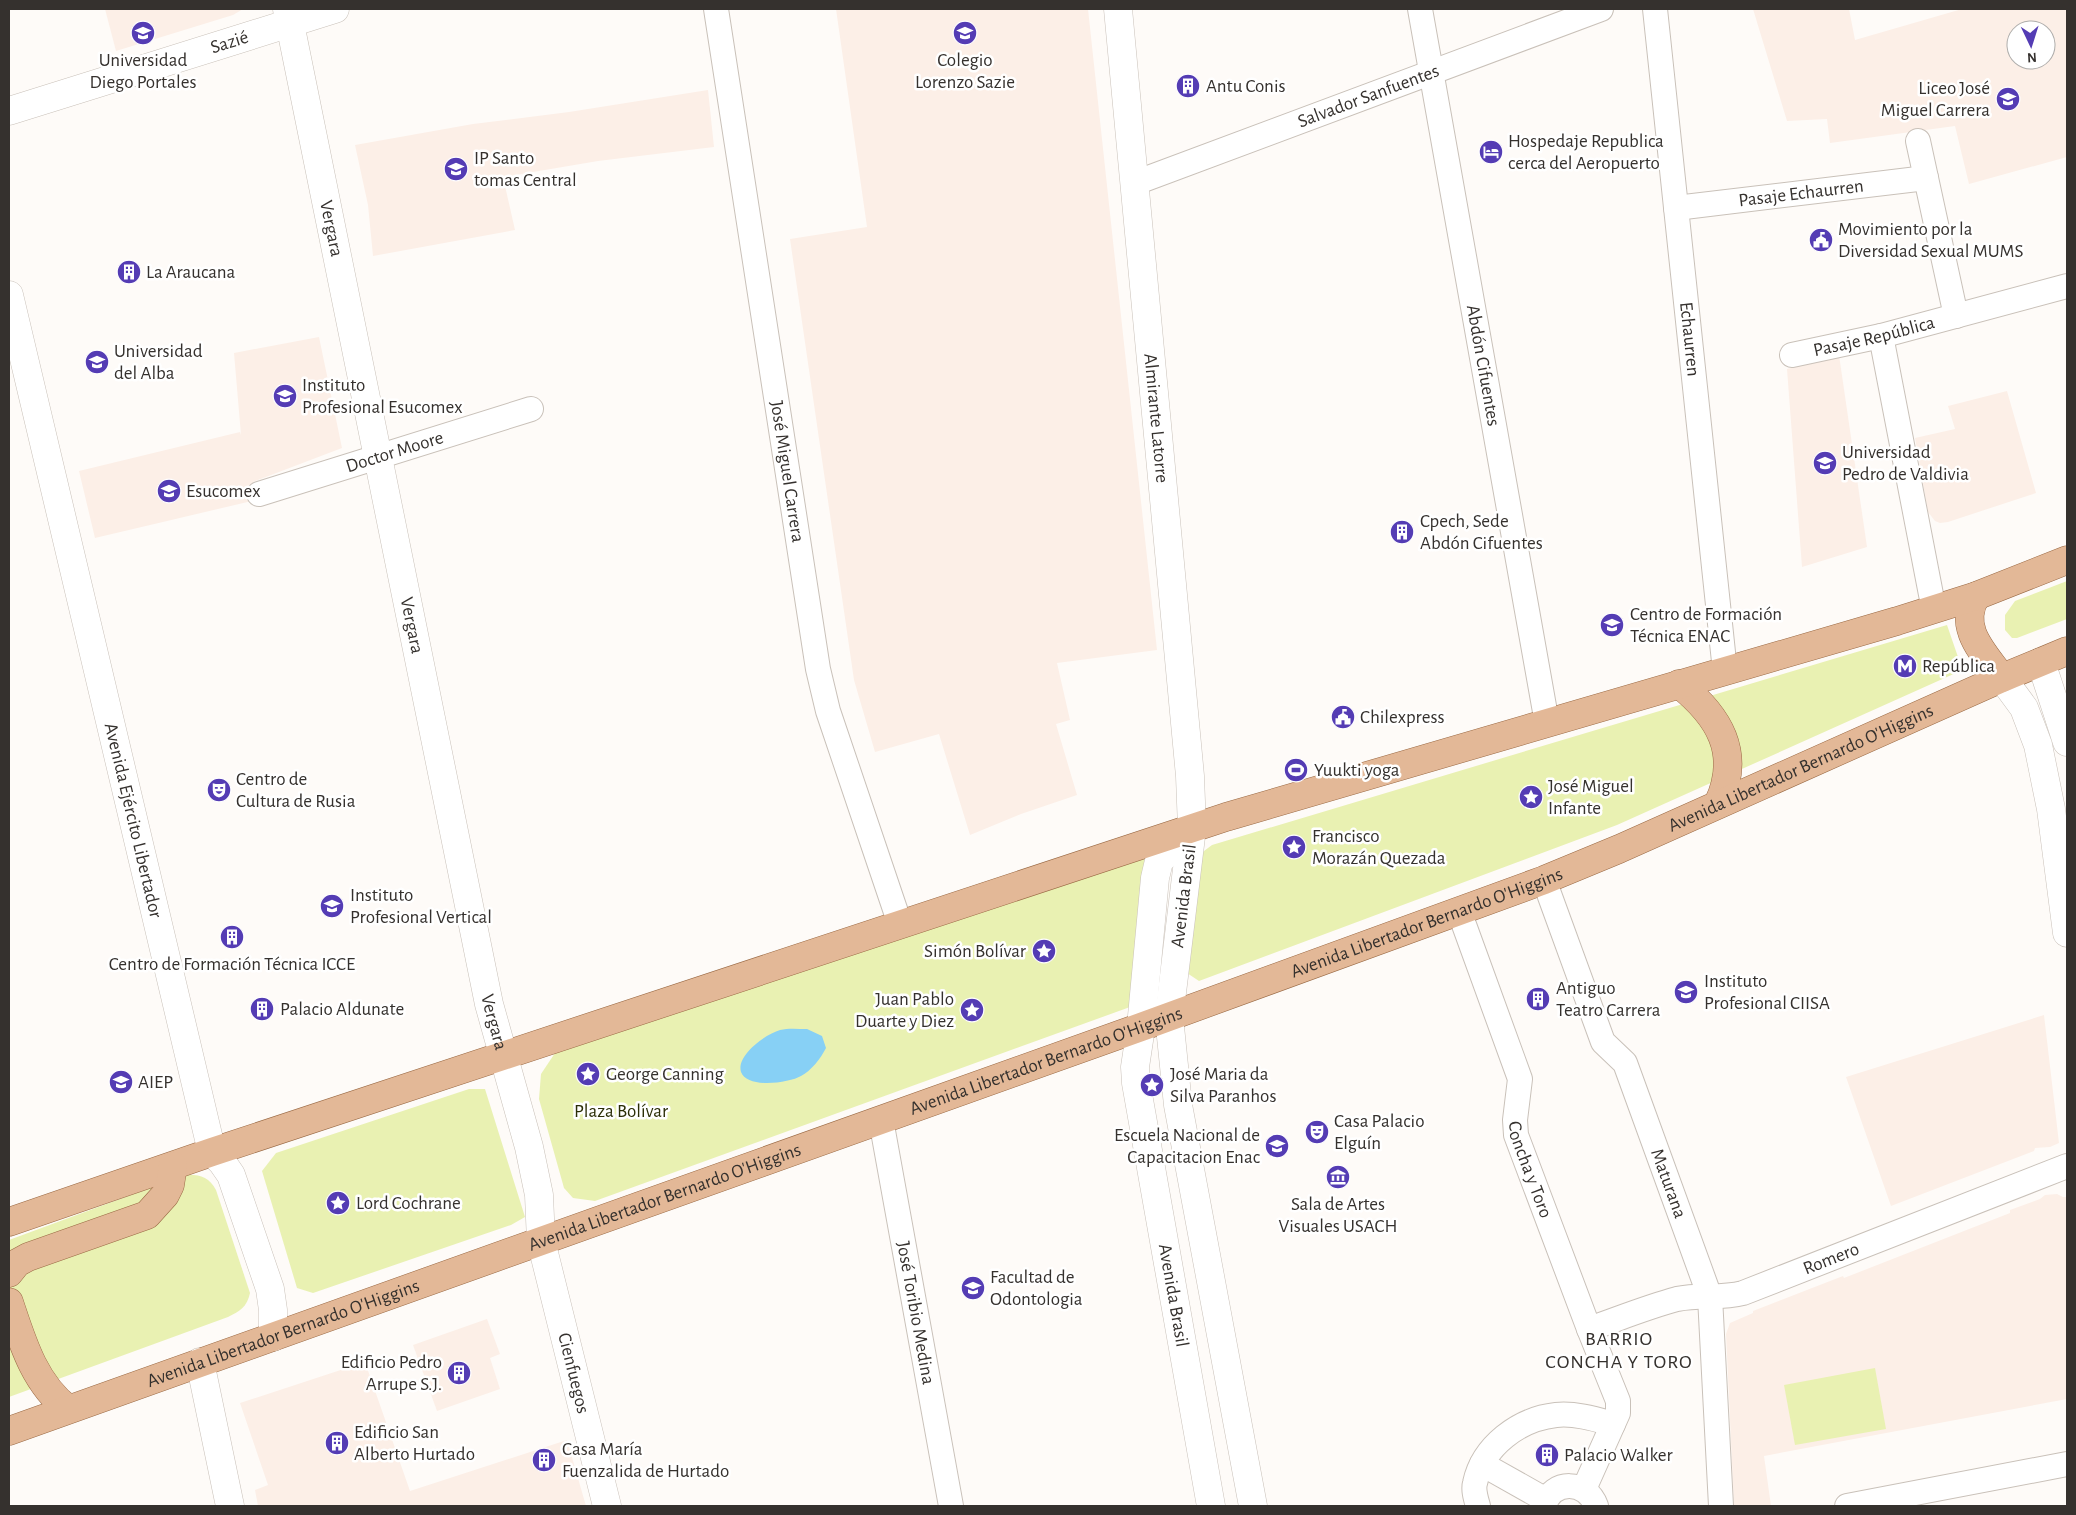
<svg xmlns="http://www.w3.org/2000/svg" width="2076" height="1515" font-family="'Alegreya Sans',sans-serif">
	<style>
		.education { fill: #fcefe7; fill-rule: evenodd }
		.green { fill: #e9f1b2 }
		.water { fill: #87d0f5 }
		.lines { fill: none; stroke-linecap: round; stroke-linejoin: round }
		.minor-casing { stroke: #c9c1b9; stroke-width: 26 }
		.tertiary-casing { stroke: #c9c1b9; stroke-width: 29 }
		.secondary-casing { stroke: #c9c1b9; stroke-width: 29 }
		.primary-casing { stroke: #9a6a45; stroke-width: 29 }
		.minor { stroke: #fff; stroke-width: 24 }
		.tertiary { stroke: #fff; stroke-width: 28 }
		.secondary { stroke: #fff; stroke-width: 28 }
		.primary { stroke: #e3b897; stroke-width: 28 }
		.labels { text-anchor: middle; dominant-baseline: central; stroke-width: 5; stroke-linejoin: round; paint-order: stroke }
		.street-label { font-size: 19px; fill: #35312e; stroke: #fff }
		.poi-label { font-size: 19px; fill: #35312e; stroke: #fff; text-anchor: start }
		.park-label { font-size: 19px; fill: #2b2e07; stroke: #fff }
		.neighbourhood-label { font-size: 20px; letter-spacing: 1px; fill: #35312e; stroke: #fff }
	</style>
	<rect width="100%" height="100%" fill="#fefbf8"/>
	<g class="education">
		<path d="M 105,9 L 243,9 L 233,15 L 116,51 Z"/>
		<path d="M 836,9 L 1088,9 L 1157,650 L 1057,663 L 1070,720 L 1056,724 L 1077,795 L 1021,814 L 970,835 L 939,734 L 875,752 L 854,680 L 790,239 L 867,227 Z"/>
		<path d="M 1753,9 L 1849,9 L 1855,40 L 1962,9 L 2067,9 L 2067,157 L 1969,184 L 1955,126 L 1830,143 L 1827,119 L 1787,121 ZM 2016,30 L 2046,30 L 2046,60 L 2016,60 Z"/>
		<path d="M 708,90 L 714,147 L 598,161 L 503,177 L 515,230 L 373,256 L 368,205 L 355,145 L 473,124 L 569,112 Z"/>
		<path d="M 319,337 L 342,448 L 253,482 L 256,500 L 95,538 L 79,471 L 240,432 L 241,435 L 234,353 Z"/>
		<path d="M 1839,355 L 1867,547 L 1802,567 L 1787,369 Z"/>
		<path d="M 2007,391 L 2036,493 L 1948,522 L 1940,523 L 1935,521 L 1928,512 L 1915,438 L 1955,429 L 1948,406 Z"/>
		<path d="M 2044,1015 L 2059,1143 L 2050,1147 L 2035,1148 L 2034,1151 L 1891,1206 L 1846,1077 Z"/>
		<path d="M 2057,1194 L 2063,1197 L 2067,1197 L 2067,1399 L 1764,1456 L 1771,1506 L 1734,1506 L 1726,1334 L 1730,1323 L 1753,1313 L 1753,1311 L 1843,1276 L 1844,1278 L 2010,1213 L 2010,1210 L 2040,1199 L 2045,1195 Z"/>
		<path d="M 487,1319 L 500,1354 L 490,1358 L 500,1389 L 437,1411 L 413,1345 Z"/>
		<path d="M 365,1362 L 410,1491 L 567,1440 L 586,1506 L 258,1506 L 255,1490 L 268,1485 L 240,1403 Z"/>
	</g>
	<g class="green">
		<path d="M 2067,581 L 2067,619 L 2017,638 L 2012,638 L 2005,630 L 2005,615 L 2015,601 Z"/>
		<path d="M 1947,625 L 1958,657 L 1967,668 L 1617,825 L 1199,981 L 1187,973 L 1200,854 L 1212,845 Z"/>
		<path d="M 1139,856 L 1145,860 L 1130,1007 L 595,1201 L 573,1198 L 564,1188 L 539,1099 L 541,1074 L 555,1053 Z"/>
		<path d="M 469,1089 L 485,1089 L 525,1217 L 511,1225 L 313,1293 L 297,1288 L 262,1171 L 276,1153 Z"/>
		<path d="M 185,1175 C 199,1174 209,1177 216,1190 L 250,1293 C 247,1307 240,1311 228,1317 L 9,1397 L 9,1240 Z"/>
		<path d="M 1875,1368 L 1886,1429 L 1795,1445 L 1784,1385 Z"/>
	</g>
	<path class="water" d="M 807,1029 L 822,1036 L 826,1048 C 821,1058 811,1071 801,1076 C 789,1083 747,1089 741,1072 C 736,1055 766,1034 780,1030 C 788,1028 798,1029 807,1029 Z"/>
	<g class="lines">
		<g class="minor-casing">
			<g id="minor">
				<path id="s1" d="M 716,9 L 818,669 L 828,711 L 900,924"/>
				<path id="s2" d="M 1420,9 L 1547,723"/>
				<path id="s3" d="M 1655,9 L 1725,671"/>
				<path d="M 1918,141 L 1956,316"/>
				<path id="s4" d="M 1135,183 L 1601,9"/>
				<path id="s5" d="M 1676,208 L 1926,178"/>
				<path d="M 1881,336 L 1934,610"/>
				<path id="s6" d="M 1792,355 L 1881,336 L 2067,286"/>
				<path id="s7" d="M 259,494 L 531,409"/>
				<path id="s8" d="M 1544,880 L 1603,1042 L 1625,1063 L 1710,1297 L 1721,1506"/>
				<path id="s9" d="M 1459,911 L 1520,1079 L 1515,1120 L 1516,1135 L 1589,1329 L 1618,1401 L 1618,1413 L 1584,1489"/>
				<path id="s10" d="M 881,1120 L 951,1506"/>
				<path id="s11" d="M 1589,1329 C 1618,1319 1647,1307 1677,1299 C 1699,1294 1721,1299 1743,1293 L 2067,1166"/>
				<path d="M 1482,1464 L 1546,1500"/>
				<path d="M 1478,1506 C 1476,1499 1473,1490 1475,1483 C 1483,1446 1519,1419 1556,1415 C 1575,1413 1595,1419 1613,1424"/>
				<path d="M 1544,1506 C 1552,1479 1587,1480 1596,1506"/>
				<path d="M 1847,1506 L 2067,1464"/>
			</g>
		</g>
		<g class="tertiary-casing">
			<g id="tertiary">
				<path id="s12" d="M 287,9 L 489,1004 L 529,1147 L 539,1195 L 541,1241 L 607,1506"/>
				<path id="s13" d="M 9,111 L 335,9"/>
				<path id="s14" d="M 9,295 L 212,1152 L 222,1162 L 231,1175 L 270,1289 L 273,1310 L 273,1337"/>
				<path d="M 200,1362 L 230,1506"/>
			</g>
		</g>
		<g class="secondary-casing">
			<g id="secondary">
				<path id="s15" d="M 1118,9 L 1190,776 L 1192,828 L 1169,1017 L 1178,1105 L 1253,1506"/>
				<path d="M 2041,662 L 2067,742"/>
				<path d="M 2002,678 L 2024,708 L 2038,745 L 2051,809 L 2067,933"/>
				<path id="s16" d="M 1192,828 L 1159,861 L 1155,878 L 1141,1027 L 1135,1067 L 1136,1083 L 1211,1506"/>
			</g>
		</g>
		<g class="primary-casing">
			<g id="primary">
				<path d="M 1976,596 C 1957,628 1984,653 2002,678"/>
				<path d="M 1679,684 C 1719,716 1742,753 1718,804"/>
				<path d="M 9,1222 L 212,1152 L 1226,817 L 1897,621 L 1976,596 L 2067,560"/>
				<path d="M 9,1273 L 17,1263 L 28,1257 L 147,1215 L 165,1195 L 170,1185 L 173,1166"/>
				<path d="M 9,1302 C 22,1341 34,1383 68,1409"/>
				<path id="s17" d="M 9,1431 L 1141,1027 L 1544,880 L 1619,849 L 2002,678 L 2067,651"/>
			</g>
		</g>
		<use href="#minor" class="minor"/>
		<use href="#tertiary" class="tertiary"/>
		<use href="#secondary" class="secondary"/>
		<use href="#primary" class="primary"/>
	</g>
	<defs>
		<g id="university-disc" transform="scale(1.25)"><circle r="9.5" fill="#543cb4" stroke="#fff"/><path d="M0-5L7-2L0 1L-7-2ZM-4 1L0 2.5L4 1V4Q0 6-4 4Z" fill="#fff"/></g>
		<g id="school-disc" transform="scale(1.25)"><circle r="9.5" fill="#543cb4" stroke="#fff"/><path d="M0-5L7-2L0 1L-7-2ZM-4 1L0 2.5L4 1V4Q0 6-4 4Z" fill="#fff"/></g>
		<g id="building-disc" transform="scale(1.25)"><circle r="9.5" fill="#543cb4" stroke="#fff"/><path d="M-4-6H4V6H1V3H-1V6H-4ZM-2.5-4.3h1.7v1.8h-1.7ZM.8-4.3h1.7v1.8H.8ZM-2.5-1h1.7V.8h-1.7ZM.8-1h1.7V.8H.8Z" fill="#fff"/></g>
		<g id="hotel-disc" transform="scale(1.25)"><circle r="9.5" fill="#543cb4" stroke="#fff"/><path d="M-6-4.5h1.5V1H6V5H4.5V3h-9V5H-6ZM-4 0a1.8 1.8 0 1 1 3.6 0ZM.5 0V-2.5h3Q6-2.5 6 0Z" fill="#fff"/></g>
		<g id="civic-disc" transform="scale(1.25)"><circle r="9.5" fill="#543cb4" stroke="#fff"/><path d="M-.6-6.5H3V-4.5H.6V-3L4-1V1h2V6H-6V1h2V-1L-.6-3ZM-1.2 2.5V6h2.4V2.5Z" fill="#fff"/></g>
		<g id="metro-disc" transform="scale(1.25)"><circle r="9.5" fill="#543cb4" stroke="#fff"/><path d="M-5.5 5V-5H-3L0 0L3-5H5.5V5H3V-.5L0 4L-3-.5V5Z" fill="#fff"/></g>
		<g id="stadium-disc" transform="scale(1.25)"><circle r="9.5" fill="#543cb4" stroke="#fff"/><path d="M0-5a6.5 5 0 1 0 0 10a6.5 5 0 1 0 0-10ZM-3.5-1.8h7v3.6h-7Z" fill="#fff"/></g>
		<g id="theatre-disc" transform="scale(1.25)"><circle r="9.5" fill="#543cb4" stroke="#fff"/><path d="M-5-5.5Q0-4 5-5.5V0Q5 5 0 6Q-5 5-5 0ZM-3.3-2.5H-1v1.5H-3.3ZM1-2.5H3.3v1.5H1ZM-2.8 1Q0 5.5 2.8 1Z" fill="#fff"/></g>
		<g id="sight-disc" transform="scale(1.25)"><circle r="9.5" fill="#543cb4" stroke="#fff"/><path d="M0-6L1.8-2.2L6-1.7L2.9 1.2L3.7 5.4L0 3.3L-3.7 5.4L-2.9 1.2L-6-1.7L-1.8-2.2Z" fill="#fff"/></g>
		<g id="museum-disc" transform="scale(1.25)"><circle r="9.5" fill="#543cb4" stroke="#fff"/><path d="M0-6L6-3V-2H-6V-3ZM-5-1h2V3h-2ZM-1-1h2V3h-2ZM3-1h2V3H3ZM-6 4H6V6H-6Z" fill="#fff"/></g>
	</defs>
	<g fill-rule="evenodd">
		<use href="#university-disc" x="143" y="33"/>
		<use href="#school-disc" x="965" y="33"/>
		<use href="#building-disc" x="1188" y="86"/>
		<use href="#school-disc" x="2008" y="99"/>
		<use href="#hotel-disc" x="1491" y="152"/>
		<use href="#university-disc" x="456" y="169"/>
		<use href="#civic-disc" x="1821" y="240"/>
		<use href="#building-disc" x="129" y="272"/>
		<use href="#university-disc" x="97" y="362"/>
		<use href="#university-disc" x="285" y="396"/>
		<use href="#university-disc" x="1825" y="463"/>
		<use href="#university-disc" x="169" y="491"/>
		<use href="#building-disc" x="1402" y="532"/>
		<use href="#university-disc" x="1612" y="625"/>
		<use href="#metro-disc" x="1905" y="666"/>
		<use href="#civic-disc" x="1343" y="717"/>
		<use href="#stadium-disc" x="1296" y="770"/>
		<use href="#theatre-disc" x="219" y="790"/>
		<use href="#sight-disc" x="1531" y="797"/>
		<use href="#sight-disc" x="1294" y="847"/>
		<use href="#university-disc" x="332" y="906"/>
		<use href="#building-disc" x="232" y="937"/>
		<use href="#sight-disc" x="1044" y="951"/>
		<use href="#university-disc" x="1686" y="992"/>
		<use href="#building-disc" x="1538" y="999"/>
		<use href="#building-disc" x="262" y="1009"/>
		<use href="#sight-disc" x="972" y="1010"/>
		<use href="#sight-disc" x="588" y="1074"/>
		<use href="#university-disc" x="121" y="1082"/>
		<use href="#sight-disc" x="1152" y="1085"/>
		<use href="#theatre-disc" x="1317" y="1132"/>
		<use href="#university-disc" x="1277" y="1146"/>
		<use href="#museum-disc" x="1338" y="1177"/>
		<use href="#sight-disc" x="338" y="1203"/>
		<use href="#university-disc" x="973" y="1288"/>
		<use href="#building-disc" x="459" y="1373"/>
		<use href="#building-disc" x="337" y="1443"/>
		<use href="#building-disc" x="1547" y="1455"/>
		<use href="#building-disc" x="544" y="1460"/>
	</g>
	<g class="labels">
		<g class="street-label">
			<text stroke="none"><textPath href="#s13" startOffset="231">Sazié</textPath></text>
			<text stroke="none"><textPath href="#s4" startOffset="249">Salvador Sanfuentes</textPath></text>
			<text stroke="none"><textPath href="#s5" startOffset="126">Pasaje Echaurren</textPath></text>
			<text stroke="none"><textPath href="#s12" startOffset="224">Vergara</textPath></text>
			<text stroke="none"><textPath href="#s6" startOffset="84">Pasaje República</textPath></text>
			<text stroke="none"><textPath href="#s3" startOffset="332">Echaurren</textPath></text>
			<text stroke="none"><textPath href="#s2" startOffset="362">Abdón Cifuentes</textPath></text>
			<text stroke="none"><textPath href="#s15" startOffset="411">Almirante Latorre</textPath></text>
			<text stroke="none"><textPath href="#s7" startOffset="142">Doctor Moore</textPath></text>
			<text stroke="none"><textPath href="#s1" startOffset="468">José Miguel Carrera</textPath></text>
			<text stroke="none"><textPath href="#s12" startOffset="629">Vergara</textPath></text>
			<text stroke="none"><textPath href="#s17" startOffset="1911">Avenida Libertador Bernardo O'Higgins</textPath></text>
			<text stroke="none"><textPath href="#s14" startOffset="540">Avenida Ejército Libertador</textPath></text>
			<text transform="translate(1184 896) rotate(-83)">Avenida Brasil</text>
			<text stroke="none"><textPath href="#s17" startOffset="1506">Avenida Libertador Bernardo O'Higgins</textPath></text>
			<text stroke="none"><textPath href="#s12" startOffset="1034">Vergara</textPath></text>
			<text stroke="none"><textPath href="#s17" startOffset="1101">Avenida Libertador Bernardo O'Higgins</textPath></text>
			<text stroke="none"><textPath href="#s9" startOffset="272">Concha y Toro</textPath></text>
			<text stroke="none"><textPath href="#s8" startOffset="331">Maturana</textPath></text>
			<text stroke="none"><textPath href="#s17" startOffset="696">Avenida Libertador Bernardo O'Higgins</textPath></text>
			<text stroke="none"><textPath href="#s11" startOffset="254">Romero</textPath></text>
			<text stroke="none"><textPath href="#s16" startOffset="486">Avenida Brasil</textPath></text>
			<text stroke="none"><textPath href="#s10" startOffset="196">José Toribio Medina</textPath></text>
			<text stroke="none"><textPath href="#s17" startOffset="291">Avenida Libertador Bernardo O'Higgins</textPath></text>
			<text stroke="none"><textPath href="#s12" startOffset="1395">Cienfuegos</textPath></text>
		</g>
		<g class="poi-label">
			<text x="143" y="60" text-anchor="middle">Universidad<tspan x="143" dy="22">Diego Portales</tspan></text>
			<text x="965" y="60" text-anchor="middle">Colegio<tspan x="965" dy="22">Lorenzo Sazie</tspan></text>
			<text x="1206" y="86">Antu Conis</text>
			<text x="1990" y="88" text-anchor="end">Liceo José<tspan x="1990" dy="22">Miguel Carrera</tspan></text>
			<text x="1508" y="141">Hospedaje Republica<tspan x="1508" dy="22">cerca del Aeropuerto</tspan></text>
			<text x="474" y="158">IP Santo<tspan x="474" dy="22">tomas Central</tspan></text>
			<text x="1838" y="229">Movimiento por la<tspan x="1838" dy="22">Diversidad Sexual MUMS</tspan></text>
			<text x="146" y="272">La Araucana</text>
			<text x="114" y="351">Universidad<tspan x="114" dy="22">del Alba</tspan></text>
			<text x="302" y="385">Instituto<tspan x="302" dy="22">Profesional Esucomex</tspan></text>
			<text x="1842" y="452">Universidad<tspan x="1842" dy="22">Pedro de Valdivia</tspan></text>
			<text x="186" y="491">Esucomex</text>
			<text x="1420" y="521">Cpech, Sede<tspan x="1420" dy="22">Abdón Cifuentes</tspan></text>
			<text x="1630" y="614">Centro de Formación<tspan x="1630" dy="22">Técnica ENAC</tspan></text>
			<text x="1922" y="666">República</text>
			<text x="1360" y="717">Chilexpress</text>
			<text x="1314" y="770">Yuukti yoga</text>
			<text x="236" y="779">Centro de<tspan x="236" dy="22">Cultura de Rusia</tspan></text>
			<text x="1548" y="786">José Miguel<tspan x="1548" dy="22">Infante</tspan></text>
			<text x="1312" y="836">Francisco<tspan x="1312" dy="22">Morazán Quezada</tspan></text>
			<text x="350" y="895">Instituto<tspan x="350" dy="22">Profesional Vertical</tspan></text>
			<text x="1026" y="951" text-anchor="end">Simón Bolívar</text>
			<text x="232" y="964" text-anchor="middle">Centro de Formación Técnica ICCE</text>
			<text x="1704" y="981">Instituto<tspan x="1704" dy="22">Profesional CIISA</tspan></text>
			<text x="1556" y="988">Antiguo<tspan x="1556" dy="22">Teatro Carrera</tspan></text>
			<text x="954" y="999" text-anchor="end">Juan Pablo<tspan x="954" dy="22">Duarte y Diez</tspan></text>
			<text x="280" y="1009">Palacio Aldunate</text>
			<text x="606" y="1074">George Canning</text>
			<text x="1170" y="1074">José Maria da<tspan x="1170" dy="22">Silva Paranhos</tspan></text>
			<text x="138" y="1082">AIEP</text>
			<text x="1334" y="1121">Casa Palacio<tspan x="1334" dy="22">Elguín</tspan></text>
			<text x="1260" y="1135" text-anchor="end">Escuela Nacional de<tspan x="1260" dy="22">Capacitacion Enac</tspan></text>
			<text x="356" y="1203">Lord Cochrane</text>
			<text x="1338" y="1204" text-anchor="middle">Sala de Artes<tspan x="1338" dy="22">Visuales USACH</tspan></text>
			<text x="990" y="1277">Facultad de<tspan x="990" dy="22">Odontologia</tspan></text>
			<text x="442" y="1362" text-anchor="end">Edificio Pedro<tspan x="442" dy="22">Arrupe S.J.</tspan></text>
			<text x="354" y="1432">Edificio San<tspan x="354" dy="22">Alberto Hurtado</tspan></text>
			<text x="562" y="1449">Casa María<tspan x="562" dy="22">Fuenzalida de Hurtado</tspan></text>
			<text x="1564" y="1455">Palacio Walker</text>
		</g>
		<g class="park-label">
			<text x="621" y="1111">Plaza Bolívar</text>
		</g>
		<g class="neighbourhood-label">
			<text x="1619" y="1339">BARRIO<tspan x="1619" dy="23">CONCHA Y TORO</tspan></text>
		</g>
	</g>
	<rect width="2076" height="1515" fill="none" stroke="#35312e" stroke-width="20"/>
	<g transform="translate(2031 45) rotate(176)"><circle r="24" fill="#ffffff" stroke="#aeadab"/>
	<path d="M0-4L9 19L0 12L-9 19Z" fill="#543cb4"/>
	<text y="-8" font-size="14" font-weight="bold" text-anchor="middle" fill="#35312e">N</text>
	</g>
</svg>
